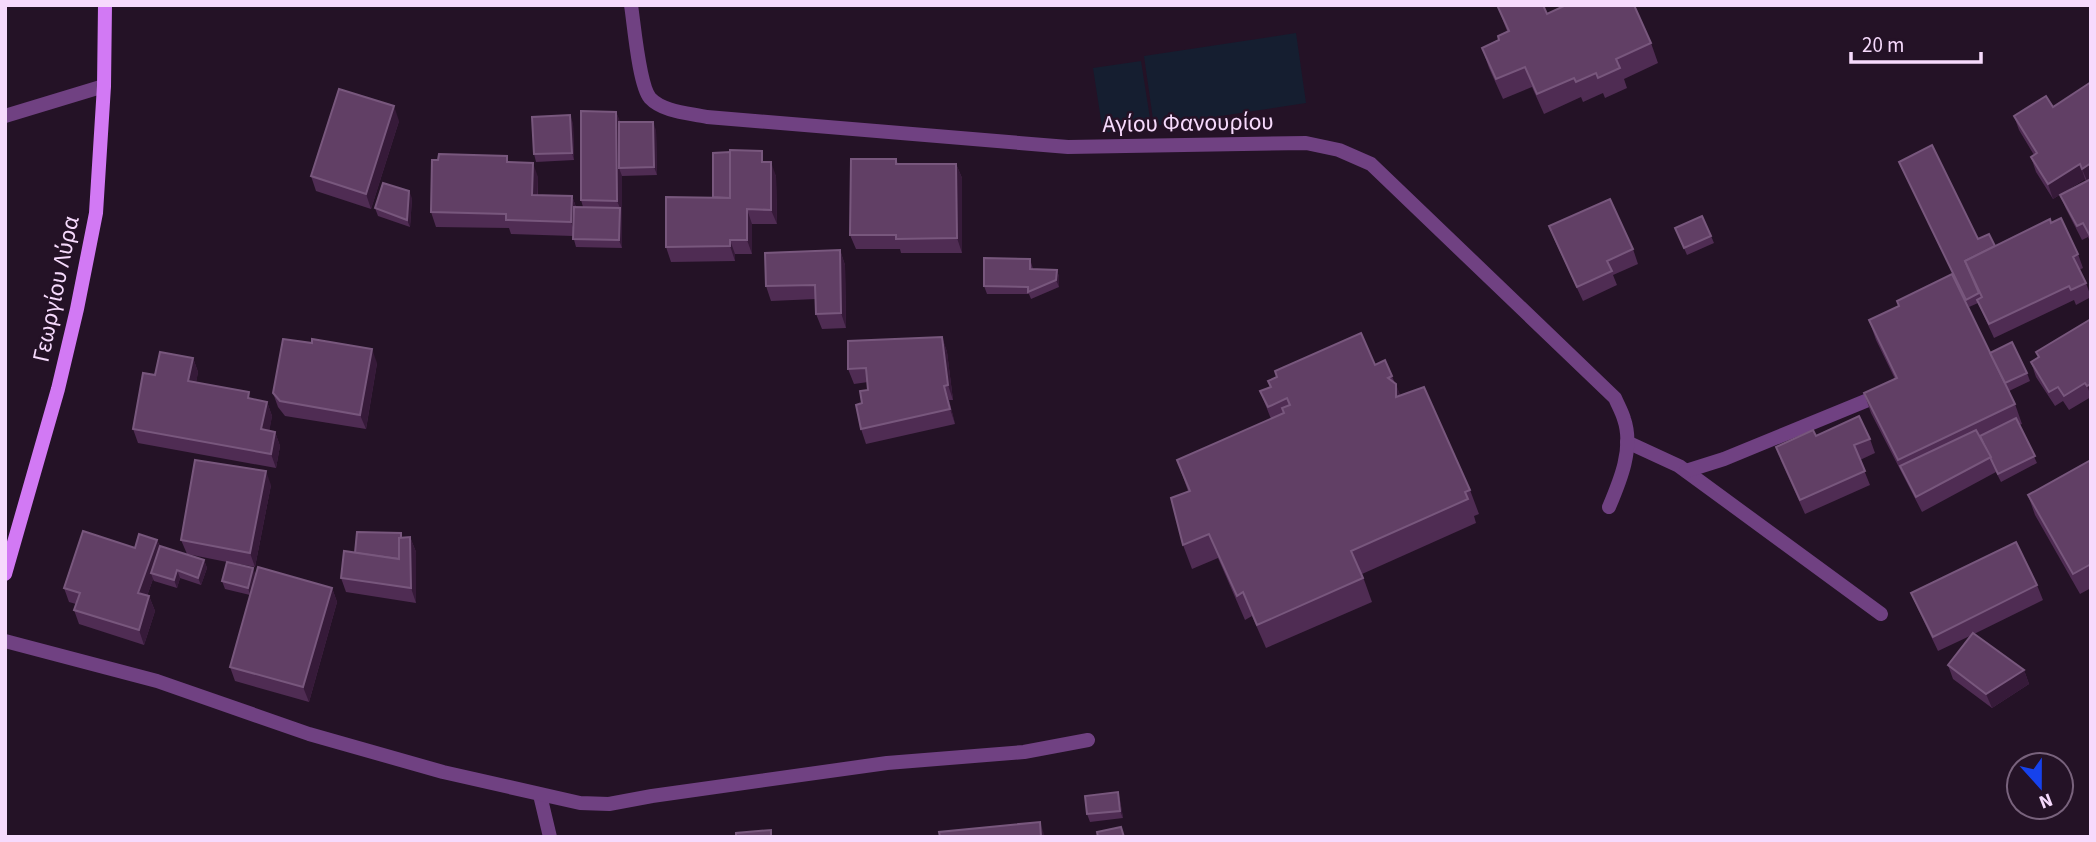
<svg xmlns="http://www.w3.org/2000/svg" width="2096" height="842" font-family="'Source Sans 3',sans-serif">
	<style>
		.green { fill: #151e30 }
		.lines { fill: none; stroke-linecap: round; stroke-linejoin: round }
		.lane { stroke: #704182; stroke-width: 14 }
		.street { stroke: #704182; stroke-width: 14 }
		.secondary { stroke: #d279f4; stroke-width: 14 }
		.wall { fill: #4f2c53 }
		.shaded-wall { fill: #361a39 }
		.building { fill: #613f65; stroke: #78577d; stroke-width: 2 }
		.labels { text-anchor: middle; dominant-baseline: central; stroke-width: 5; stroke-linejoin: round; paint-order: stroke }
		.street-label { font-size: 24px; fill: #f6dafc; stroke: #241226 }
	</style>
	<rect width="100%" height="100%" fill="#241226"/>
	<g class="green">
		<path d="M 1296,33 L 1306,103 L 1154,126 L 1144,56 Z"/>
		<path d="M 1141,61 L 1151,125 L 1103,133 L 1093,68 Z"/>
	</g>
	<g class="lines">
		<g class="lane">
			<path d="M 1627,442 L 1679,466 L 1881,614"/>
			<path d="M 1686,471 L 1724,459 L 1868,400"/>
			<path d="M 540,795 L 550,837"/>
		</g>
		<g class="street">
			<path d="M 631,5 C 634,24 639,85 650,98 C 663,112 689,113 707,117 L 1068,147 L 1306,143 L 1339,150 L 1371,164 L 1615,398 C 1618,405 1622,412 1624,419 C 1634,448 1620,481 1609,507"/>
			<path d="M 5,116 L 104,86"/>
			<path d="M 5,641 L 157,681 L 309,734 L 443,772 L 580,803 L 609,804 L 652,796 L 887,763 L 1024,752 L 1088,740"/>
		</g>
		<path class="secondary" d="M 5,574 L 58,389 L 77,309 L 96,213 L 104,86 L 105,5"/>
	</g>
	<g class="wall">
		<path d="M 1497,5 L 1547,14 L 1651,43 L 1658,63 L 1624,79 L 1627,88 L 1605,98 L 1603,93 L 1583,102 L 1581,97 L 1544,114 L 1532,87 L 1503,99 L 1489,68 L 1482,48 L 1499,40 L 1507,31 Z"/>
		<path d="M 2091,82 L 2091,243 L 2088,237 L 2082,240 L 2066,209 L 2060,195 L 2086,181 L 2085,179 L 2053,199 L 2036,172 L 2031,157 L 2034,155 L 2019,130 L 2014,116 L 2053,107 Z"/>
		<path d="M 616,112 L 620,122 L 656,130 L 657,175 L 622,176 L 622,248 L 576,247 L 573,236 L 511,234 L 509,228 L 436,227 L 431,212 L 509,162 L 538,177 L 538,196 L 572,196 L 576,207 L 583,207 L 581,200 Z"/>
		<path d="M 399,121 L 371,209 L 316,191 L 311,176 Z"/>
		<path d="M 573,123 L 574,160 L 536,162 L 534,154 Z"/>
		<path d="M 896,159 L 898,164 L 956,164 L 962,178 L 962,253 L 901,253 L 900,249 L 856,249 L 850,235 Z"/>
		<path d="M 766,162 L 776,176 L 777,224 L 752,224 L 752,254 L 735,254 L 735,261 L 671,262 L 666,247 L 713,198 Z"/>
		<path d="M 1899,162 L 1978,239 L 1995,246 L 2051,223 L 2078,254 L 2083,268 L 2079,270 L 2086,283 L 2091,297 L 2076,305 L 2074,300 L 1994,338 L 1978,303 L 1969,307 Z"/>
		<path d="M 412,198 L 410,227 L 378,216 L 375,208 Z"/>
		<path d="M 1549,226 L 1633,249 L 1638,264 L 1613,275 L 1617,285 L 1583,301 L 1555,241 Z"/>
		<path d="M 1675,228 L 1711,236 L 1714,243 L 1687,255 Z"/>
		<path d="M 840,250 L 845,265 L 846,328 L 822,329 L 816,314 L 816,299 L 771,301 L 766,286 Z"/>
		<path d="M 1030,259 L 1033,269 L 1057,270 L 1059,277 L 1059,287 L 1031,299 L 1029,294 L 987,294 L 984,286 Z"/>
		<path d="M 1897,301 L 2027,373 L 2030,381 L 2009,391 L 2015,404 L 2022,424 L 2019,425 L 2037,463 L 2001,482 L 1996,472 L 1922,512 L 1871,413 L 1864,393 L 1895,379 L 1876,340 L 1869,320 L 1899,306 Z"/>
		<path d="M 2091,319 L 2091,397 L 2069,410 L 2063,401 L 2055,406 L 2036,377 L 2031,362 L 2038,357 L 2036,352 Z"/>
		<path d="M 942,337 L 947,352 L 953,400 L 949,400 L 955,424 L 866,444 L 861,429 L 868,390 L 868,382 L 854,384 L 848,369 Z"/>
		<path d="M 193,358 L 198,372 L 196,382 L 252,399 L 267,402 L 272,416 L 269,431 L 275,432 L 280,446 L 276,468 L 138,443 L 133,429 Z"/>
		<path d="M 1385,360 L 1400,395 L 1470,490 L 1479,514 L 1474,516 L 1476,523 L 1362,574 L 1372,602 L 1266,648 L 1252,616 L 1245,620 L 1218,558 L 1192,569 L 1183,545 L 1188,491 L 1177,460 L 1271,419 L 1260,391 L 1270,387 L 1268,381 L 1375,365 Z"/>
		<path d="M 377,363 L 366,429 L 285,416 L 278,407 L 273,393 Z"/>
		<path d="M 1816,436 L 1870,439 L 1875,453 L 1860,460 L 1870,485 L 1805,514 L 1781,461 L 1776,447 Z"/>
		<path d="M 2091,460 L 2091,588 L 2080,594 L 2035,515 L 2028,495 Z"/>
		<path d="M 271,485 L 255,567 L 229,562 L 253,568 L 255,575 L 332,588 L 337,602 L 309,702 L 235,681 L 230,667 L 250,595 L 225,589 L 222,581 L 227,562 L 187,554 L 181,540 Z"/>
		<path d="M 410,537 L 416,552 L 416,603 L 346,592 L 341,578 L 355,553 L 403,538 Z"/>
		<path d="M 157,540 L 160,546 L 204,560 L 207,568 L 201,585 L 180,578 L 177,588 L 154,581 L 153,579 L 147,596 L 149,596 L 155,611 L 144,645 L 79,624 L 74,610 L 76,604 L 69,602 L 64,588 L 135,548 Z"/>
		<path d="M 2037,585 L 2043,600 L 1974,634 L 2024,670 L 2029,684 L 1992,708 L 1953,679 L 1948,665 L 1972,635 L 1938,651 L 1917,607 L 1911,593 Z"/>
		<path d="M 1118,792 L 1120,800 L 1123,818 L 1090,822 L 1087,814 Z"/>
	</g>
	<g class="shaded-wall">
		<path d="M 394,106 L 399,121 L 371,209 L 366,194 Z"/>
		<path d="M 616,112 L 622,126 L 619,168 L 622,176 L 622,248 L 619,240 L 620,208 L 617,201 Z"/>
		<path d="M 570,115 L 573,123 L 574,160 L 572,153 Z"/>
		<path d="M 653,122 L 656,130 L 657,175 L 654,167 Z"/>
		<path d="M 771,162 L 776,176 L 777,224 L 771,210 Z"/>
		<path d="M 533,163 L 538,177 L 537,210 L 532,195 Z"/>
		<path d="M 2091,163 L 2091,181 L 2088,183 L 2082,169 Z"/>
		<path d="M 956,164 L 962,178 L 962,253 L 957,238 Z"/>
		<path d="M 2080,164 L 2085,179 L 2053,199 L 2048,184 Z"/>
		<path d="M 409,191 L 412,198 L 410,227 L 407,220 Z"/>
		<path d="M 572,196 L 577,210 L 576,236 L 571,222 Z"/>
		<path d="M 747,209 L 752,224 L 752,254 L 747,240 Z"/>
		<path d="M 730,240 L 735,254 L 735,261 L 730,246 Z"/>
		<path d="M 840,250 L 845,265 L 846,328 L 841,313 Z"/>
		<path d="M 1057,270 L 1059,277 L 1059,287 L 1056,280 Z"/>
		<path d="M 942,337 L 947,352 L 953,400 L 948,385 Z"/>
		<path d="M 372,349 L 377,363 L 366,429 L 360,415 Z"/>
		<path d="M 193,358 L 198,372 L 194,395 L 188,381 Z"/>
		<path d="M 1396,384 L 1405,408 L 1396,397 Z"/>
		<path d="M 2091,384 L 2091,396 L 2087,386 Z"/>
		<path d="M 944,386 L 949,400 L 955,424 L 950,409 Z"/>
		<path d="M 267,402 L 272,416 L 267,444 L 261,429 Z"/>
		<path d="M 275,432 L 280,446 L 276,468 L 271,454 Z"/>
		<path d="M 266,471 L 271,485 L 255,567 L 250,553 Z"/>
		<path d="M 410,537 L 416,552 L 416,603 L 411,588 Z"/>
		<path d="M 157,540 L 163,554 L 151,573 L 153,579 L 143,607 L 138,593 Z"/>
		<path d="M 204,560 L 207,568 L 201,585 L 198,578 Z"/>
		<path d="M 253,568 L 256,576 L 250,595 L 248,588 Z"/>
		<path d="M 177,570 L 180,578 L 177,588 L 174,580 Z"/>
		<path d="M 332,588 L 337,602 L 309,702 L 303,687 Z"/>
		<path d="M 149,596 L 155,611 L 144,645 L 139,630 Z"/>
		<path d="M 2024,670 L 2029,684 L 1992,708 L 1986,694 Z"/>
		<path d="M 1118,792 L 1120,800 L 1123,818 L 1120,811 Z"/>
		<path d="M 1040,822 L 1045,837 L 1041,837 Z"/>
	</g>
	<g class="building">
		<path d="M 1497,5 L 1543,5 L 1547,14 L 1566,5 L 1634,5 L 1651,43 L 1616,59 L 1620,68 L 1598,78 L 1596,73 L 1576,82 L 1574,78 L 1537,94 L 1525,67 L 1496,79 L 1482,48 L 1499,40 L 1498,36 L 1509,31 Z"/>
		<path d="M 2091,82 L 2091,163 L 2082,169 L 2080,164 L 2048,184 L 2031,157 L 2037,153 L 2014,116 L 2046,96 L 2053,107 Z"/>
		<path d="M 339,89 L 394,106 L 366,194 L 311,176 Z"/>
		<path d="M 581,111 L 616,112 L 617,201 L 581,200 Z"/>
		<path d="M 570,115 L 572,153 L 534,154 L 532,117 Z"/>
		<path d="M 619,122 L 653,122 L 654,167 L 619,168 Z"/>
		<path d="M 1932,145 L 1978,239 L 1989,234 L 1995,246 L 1965,261 L 1979,293 L 1966,300 L 1899,162 Z"/>
		<path d="M 730,150 L 762,151 L 762,162 L 771,162 L 771,210 L 747,209 L 747,240 L 730,240 L 730,246 L 666,247 L 666,197 L 730,198 Z"/>
		<path d="M 730,152 L 730,198 L 713,197 L 713,153 Z"/>
		<path d="M 439,154 L 507,156 L 507,162 L 533,163 L 532,195 L 572,196 L 571,222 L 506,220 L 506,214 L 431,212 L 432,160 L 438,160 Z"/>
		<path d="M 851,159 L 896,159 L 896,164 L 956,164 L 957,238 L 896,239 L 896,235 L 850,235 Z"/>
		<path d="M 2091,179 L 2091,238 L 2083,223 L 2077,226 L 2060,195 Z"/>
		<path d="M 383,183 L 409,191 L 407,220 L 375,208 Z"/>
		<path d="M 1610,199 L 1633,249 L 1607,261 L 1612,271 L 1577,287 L 1549,226 Z"/>
		<path d="M 574,207 L 620,208 L 619,240 L 573,239 Z"/>
		<path d="M 1702,216 L 1711,236 L 1684,248 L 1675,228 Z"/>
		<path d="M 2061,218 L 2078,254 L 2073,257 L 2086,283 L 2071,290 L 2069,286 L 1989,324 L 1977,300 L 1982,297 L 1965,261 L 2050,219 L 2051,223 Z"/>
		<path d="M 840,250 L 841,313 L 816,314 L 815,285 L 766,286 L 765,253 Z"/>
		<path d="M 984,258 L 1030,259 L 1030,269 L 1057,270 L 1056,280 L 1028,292 L 1028,287 L 984,286 Z"/>
		<path d="M 1952,274 L 2015,404 L 1898,460 L 1864,393 L 1897,378 L 1869,320 L 1899,306 L 1897,301 Z"/>
		<path d="M 2091,319 L 2091,384 L 2087,386 L 2085,383 L 2064,396 L 2058,387 L 2049,392 L 2031,362 L 2039,357 L 2036,352 Z"/>
		<path d="M 1361,333 L 1375,365 L 1385,360 L 1392,376 L 1388,378 L 1396,384 L 1396,397 L 1424,387 L 1470,490 L 1465,492 L 1468,499 L 1351,551 L 1363,578 L 1257,625 L 1243,592 L 1237,596 L 1209,534 L 1183,545 L 1171,498 L 1190,491 L 1177,460 L 1284,413 L 1282,408 L 1290,405 L 1287,398 L 1268,407 L 1260,391 L 1271,387 L 1268,381 L 1277,377 L 1275,371 Z"/>
		<path d="M 942,337 L 948,385 L 944,386 L 950,409 L 861,429 L 856,405 L 862,403 L 860,391 L 868,390 L 866,368 L 848,369 L 848,341 Z"/>
		<path d="M 283,339 L 312,343 L 312,339 L 372,349 L 360,415 L 280,401 L 273,393 Z"/>
		<path d="M 2012,342 L 2027,373 L 2005,383 L 1990,353 Z"/>
		<path d="M 160,352 L 193,358 L 188,381 L 249,392 L 248,398 L 267,402 L 261,429 L 275,432 L 271,454 L 133,429 L 143,373 L 155,375 Z"/>
		<path d="M 1859,416 L 1870,439 L 1854,445 L 1865,471 L 1800,500 L 1776,447 L 1813,430 L 1816,436 Z"/>
		<path d="M 2016,418 L 2035,456 L 1998,474 L 1980,436 Z"/>
		<path d="M 1976,430 L 1991,457 L 1916,497 L 1900,466 Z"/>
		<path d="M 195,460 L 266,471 L 250,553 L 181,540 Z"/>
		<path d="M 2091,460 L 2091,564 L 2073,574 L 2028,495 Z"/>
		<path d="M 83,531 L 135,548 L 139,534 L 157,540 L 138,593 L 149,596 L 139,630 L 74,610 L 80,593 L 64,588 Z"/>
		<path d="M 357,532 L 401,533 L 401,538 L 399,538 L 399,559 L 355,553 Z"/>
		<path d="M 410,537 L 411,588 L 341,578 L 344,551 L 399,559 L 399,538 Z"/>
		<path d="M 2016,542 L 2037,585 L 1933,637 L 1911,593 Z"/>
		<path d="M 160,546 L 204,560 L 198,578 L 177,570 L 174,580 L 151,573 Z"/>
		<path d="M 227,562 L 253,568 L 248,588 L 222,581 Z"/>
		<path d="M 258,567 L 332,588 L 303,687 L 230,667 Z"/>
		<path d="M 1973,633 L 2024,670 L 1986,694 L 1948,665 Z"/>
		<path d="M 1118,792 L 1120,811 L 1087,814 L 1085,796 Z"/>
		<path d="M 1040,822 L 1041,837 L 940,837 L 939,832 Z"/>
		<path d="M 1121,827 L 1124,837 L 1098,837 L 1097,832 Z"/>
		<path d="M 771,830 L 771,837 L 736,837 L 736,833 Z"/>
	</g>
	<g class="labels">
		<g class="street-label">
			<text transform="translate(1188 123) rotate(-1)">Αγίου Φανουρίου</text>
			<text transform="translate(56 289) rotate(-78)">Γεωργίου Λύρα</text>
		</g>
	</g>
	<rect width="2096" height="842" fill="none" stroke="#f6dafc" stroke-width="14"/>
	<g transform="translate(2040 786) rotate(159)"><circle r="33" fill="#241226" stroke="#78627c" stroke-width="2"/>
	<path d="M0-5L12 26L0 18L-12 26Z" fill="#1642ec"/>
	<text y="-10" font-size="19" font-weight="bold" text-anchor="middle" fill="#f6dafc">N</text>
	</g>
	<path d="M1851 52v10h130v-10" fill="none" stroke="#f6dafc" stroke-width="3.5"/>
	<text x="1862" y="52" font-size="21" fill="#f6dafc" stroke="#241226" stroke-width="5" paint-order="stroke">20 m</text>
</svg>
